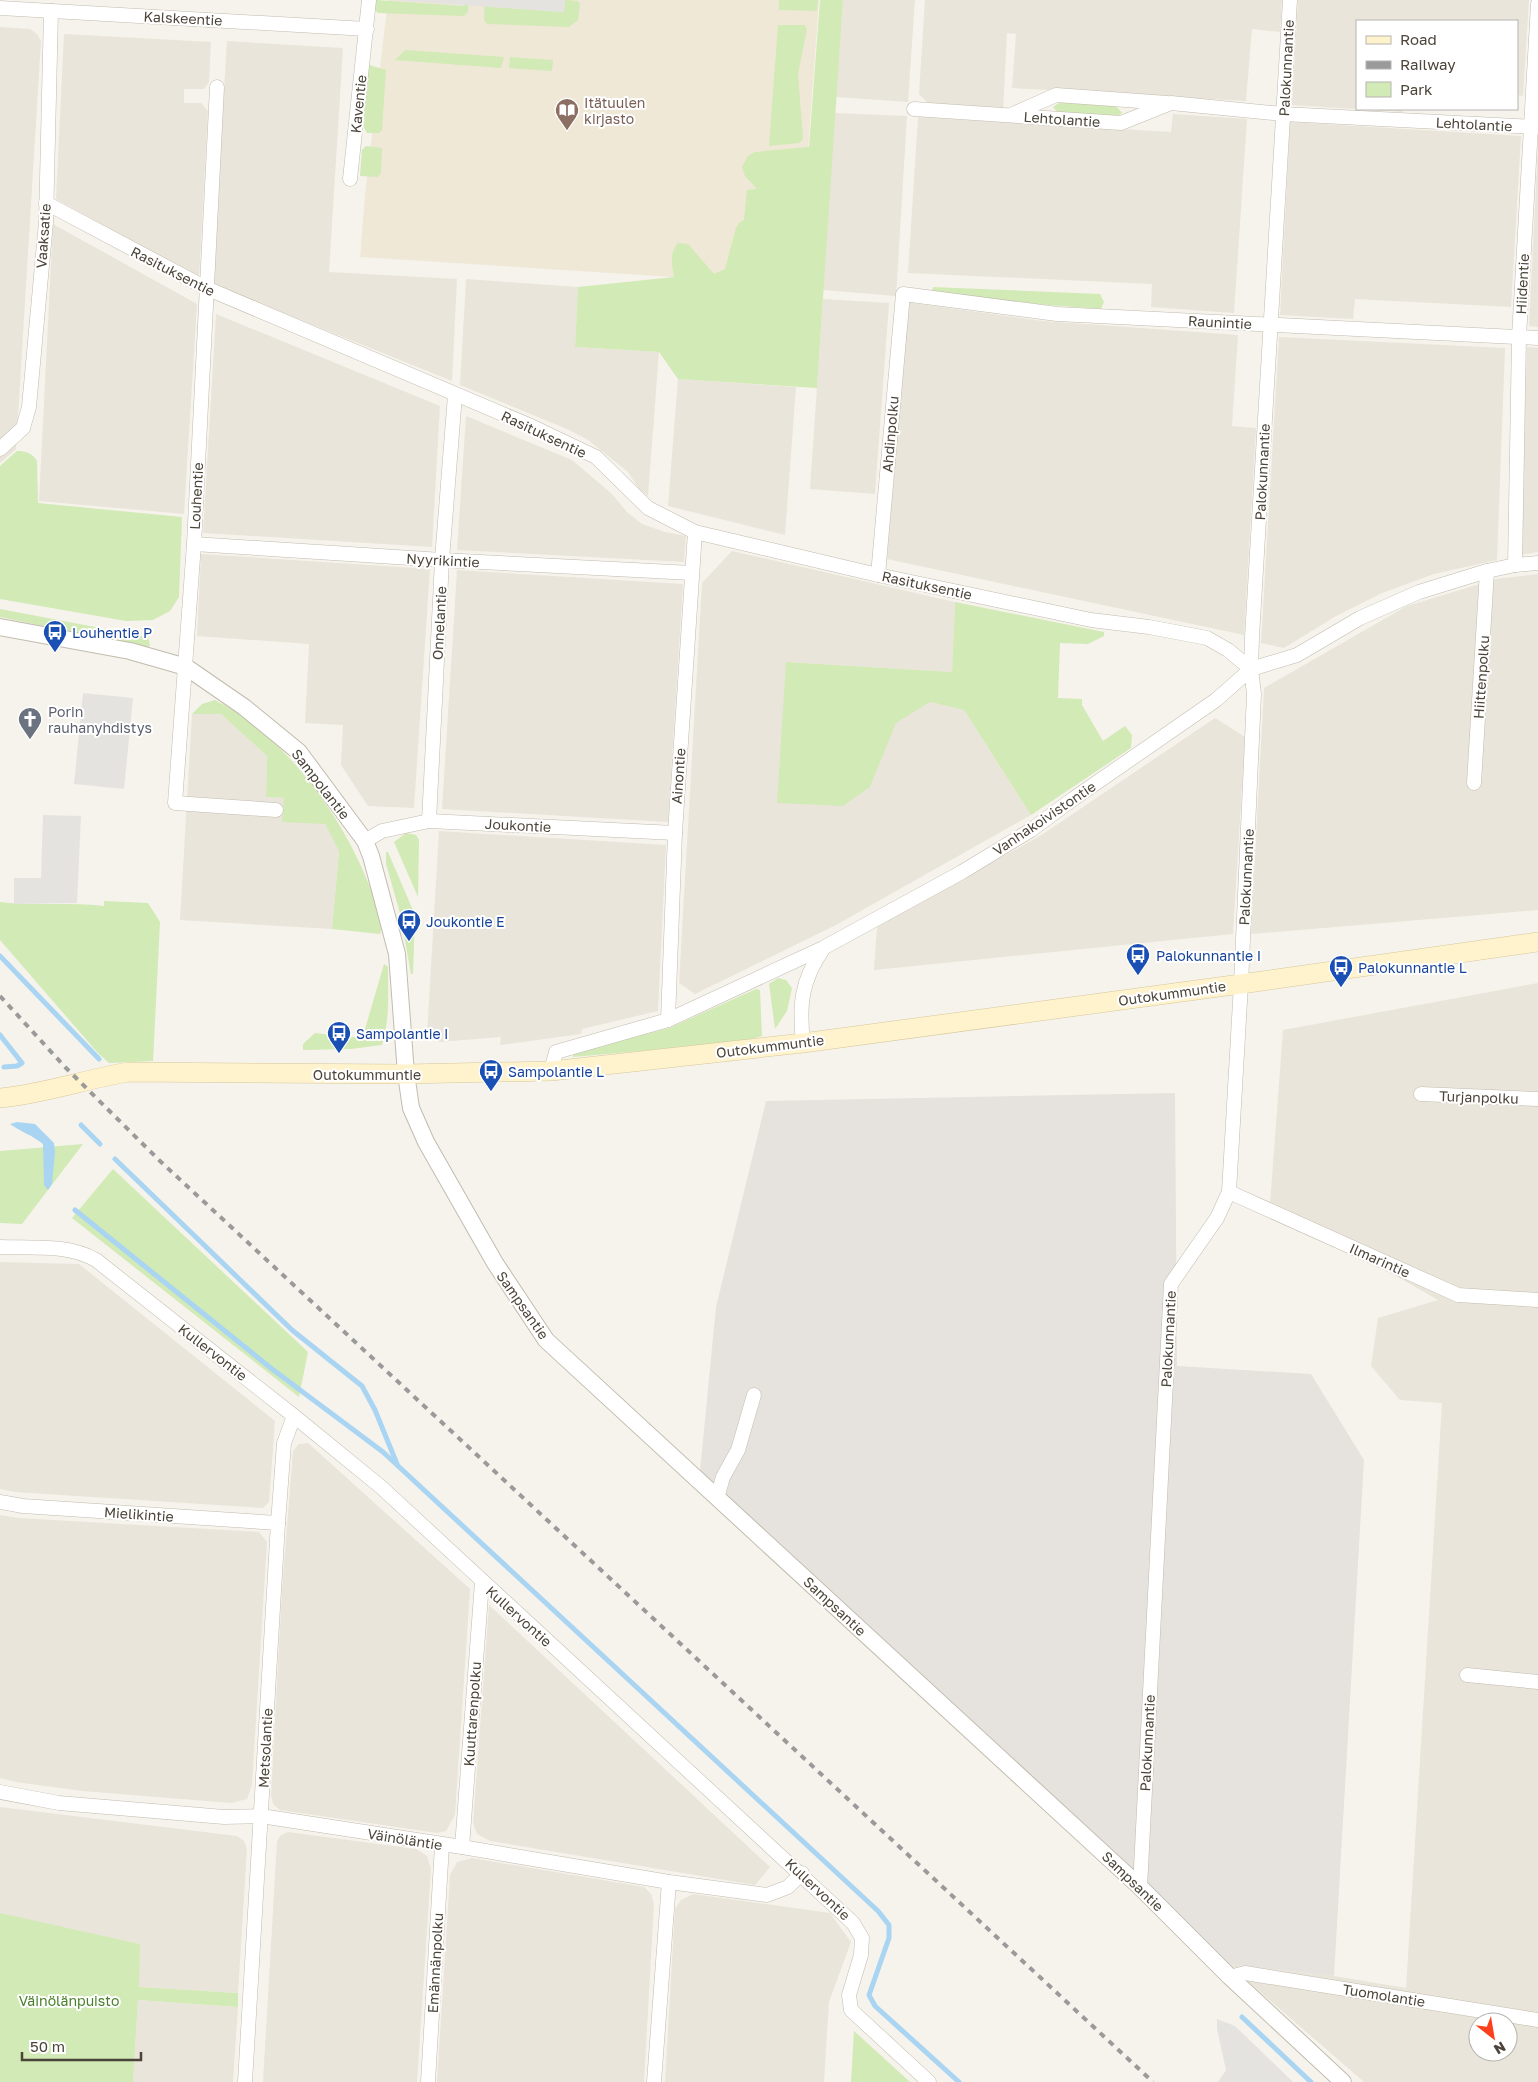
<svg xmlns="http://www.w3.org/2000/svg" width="1538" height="2082" font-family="'Golos Text',sans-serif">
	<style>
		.residential { fill: #eae5da; fill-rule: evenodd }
		.industrial { fill: #e6e2dd }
		.education { fill: #efe8d6 }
		.green { fill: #d2eab5 }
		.parking { fill: #e5e3e0 }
		.water { fill: #a9d4f2 }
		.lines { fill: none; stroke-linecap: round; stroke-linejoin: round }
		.stream { stroke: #a9d4f2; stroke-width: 5 }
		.minor-casing { stroke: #c2bbae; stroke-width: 15 }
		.tertiary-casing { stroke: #c2bbae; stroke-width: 18 }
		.secondary-casing { stroke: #d6c79b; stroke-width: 20 }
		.minor { stroke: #fff; stroke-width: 14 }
		.tertiary { stroke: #fff; stroke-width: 16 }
		.secondary { stroke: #fff3cd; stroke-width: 19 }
		.rail { stroke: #9a9a9a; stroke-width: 4; stroke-dasharray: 6 6; stroke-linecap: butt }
		.labels { text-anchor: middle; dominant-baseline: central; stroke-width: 4; stroke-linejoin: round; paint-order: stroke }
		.street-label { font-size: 14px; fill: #4b4439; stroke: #fff }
		.education-label { font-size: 14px; fill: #785e54; stroke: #fff; text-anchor: start }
		.transit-label { font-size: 14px; fill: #164399; stroke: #fff; text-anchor: start }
		.worship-label { font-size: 14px; fill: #5b616d; stroke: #fff; text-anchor: start }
		.park-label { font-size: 14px; fill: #4a7f2a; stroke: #fff }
	</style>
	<rect width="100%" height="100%" fill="#f6f3ec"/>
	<g class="residential">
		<path d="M 843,0 L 915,0 L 908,102 L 836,97 Z"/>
		<path d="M 925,0 L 1282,0 L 1280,32 L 1252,29 L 1246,101 L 1012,88 L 1016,34 L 1007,33 L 1003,110 L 930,105 L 919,94 Z"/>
		<path d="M 1298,0 L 1529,0 L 1523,96 L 1517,95 L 1517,21 L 1357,21 L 1357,109 L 1403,109 L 1403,112 L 1292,105 Z"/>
		<path d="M 0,27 L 30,29 L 37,34 L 41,41 L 16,449 L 0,463 Z"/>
		<path d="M 64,34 L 211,42 L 209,82 L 204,89 L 184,89 L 184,103 L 201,103 L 208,111 L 199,278 L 56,199 Z"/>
		<path d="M 227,41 L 343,48 L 329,272 L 457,279 L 452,381 L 212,284 Z"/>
		<path d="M 834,113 L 907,116 L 896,296 L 823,290 Z"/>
		<path d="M 1173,114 L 1247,119 L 1234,313 L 1151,307 L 1152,284 L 908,273 L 918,117 L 1171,132 Z"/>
		<path d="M 1290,122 L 1521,136 L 1511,307 L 1355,299 L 1353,319 L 1280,315 Z"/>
		<path d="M 1538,146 L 1538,327 L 1529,326 Z"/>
		<path d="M 53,224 L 197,304 L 184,514 L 39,501 Z"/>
		<path d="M 466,279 L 578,287 L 575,347 L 659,352 L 648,496 L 639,489 L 628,472 L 588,440 L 567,429 L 460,385 Z"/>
		<path d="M 823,299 L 889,303 L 875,494 L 810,489 Z"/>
		<path d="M 905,302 L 1043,321 L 1238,335 L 1232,426 L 1256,428 L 1244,635 L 887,559 Z"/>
		<path d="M 216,314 L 440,406 L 432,547 L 203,533 Z"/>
		<path d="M 1279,337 L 1505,348 L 1497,560 L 1434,574 L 1382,593 L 1336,616 L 1284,648 L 1261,643 Z"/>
		<path d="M 1527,347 L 1538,348 L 1538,552 L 1520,555 Z"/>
		<path d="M 678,379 L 796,387 L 785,535 L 668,506 Z"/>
		<path d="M 466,416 L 572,460 L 612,494 L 627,512 L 642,524 L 665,532 L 686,536 L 684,562 L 457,550 Z"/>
		<path d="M 732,551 L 955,602 L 952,672 L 786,662 L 870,787 L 896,722 L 930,702 L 964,710 L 1031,815 L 836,925 L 695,994 L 679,983 L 702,583 Z"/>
		<path d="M 201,554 L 430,569 L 414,808 L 368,806 L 341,765 L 343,725 L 305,723 L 309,644 L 197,636 Z"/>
		<path d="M 457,570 L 683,584 L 668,822 L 442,809 Z"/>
		<path d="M 1538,574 L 1538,910 L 1251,934 L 1264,688 L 1407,606 L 1496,579 Z"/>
		<path d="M 192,714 L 221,714 L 267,756 L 266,797 L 284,798 L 325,824 L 339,850 L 332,929 L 180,920 Z"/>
		<path d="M 1215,718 L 1245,737 L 1233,934 L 874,970 L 877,927 L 1043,834 Z"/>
		<path d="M 439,831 L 666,845 L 658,1011 L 582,1029 L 581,1034 L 500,1045 L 501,1037 L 439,1042 L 427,1034 Z"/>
		<path d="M 1538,983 L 1538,2082 L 1364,2082 L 1228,1964 L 1334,1976 L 1406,1988 L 1442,1403 L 1400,1400 L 1371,1366 L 1378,1318 L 1438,1300 L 1270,1204 L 1283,1030 ZM 1478,2022 L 1508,2022 L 1508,2052 L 1478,2052 Z"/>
		<path d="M 0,1262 L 79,1264 L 275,1421 L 269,1502 L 263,1508 L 15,1492 L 0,1489 Z"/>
		<path d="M 308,1443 L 470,1589 L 455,1815 L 446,1831 L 437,1833 L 280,1810 L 273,1804 L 271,1795 L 282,1589 L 293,1451 L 299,1444 Z"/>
		<path d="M 0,1515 L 19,1518 L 259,1532 L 267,1542 L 252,1785 L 247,1799 L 231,1803 L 82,1791 L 16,1782 L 0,1778 Z"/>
		<path d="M 489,1605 L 770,1867 L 755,1885 L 490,1841 L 477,1834 L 473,1823 Z"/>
		<path d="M 0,1807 L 237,1836 L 244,1841 L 247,1849 L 238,1993 L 138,1987 L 140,1944 L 0,1914 Z"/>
		<path d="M 288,1832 L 416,1849 L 427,1856 L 431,1869 L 417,2082 L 263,2082 L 277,1841 L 281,1835 Z"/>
		<path d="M 472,1858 L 644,1887 L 651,1894 L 654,1905 L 644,2082 L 437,2082 L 450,1875 L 457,1862 Z"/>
		<path d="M 693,1894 L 830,1913 L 851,1942 L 829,2002 L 824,2082 L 665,2082 L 675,1909 L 681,1900 Z"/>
		<path d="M 138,2000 L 238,2007 L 233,2082 L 133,2082 Z"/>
	</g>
	<path class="industrial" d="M 1175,1093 L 1177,1366 L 1311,1374 L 1364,1460 L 1334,1976 L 1228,1964 L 700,1471 L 716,1307 L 766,1101 Z"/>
	<path class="education" d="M 388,0 L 819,0 L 798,285 L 360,257 L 365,195 Z"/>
	<g class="green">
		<path d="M 376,0 L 463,6 L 469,0 L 468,12 L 464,16 L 378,13 L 375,10 Z"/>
		<path d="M 485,0 L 492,7 L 564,12 L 565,0 L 578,1 L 580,4 L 578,20 L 569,27 L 487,24 L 484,20 Z"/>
		<path d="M 779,0 L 818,0 L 817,11 L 779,10 Z"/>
		<path d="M 820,0 L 843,0 L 817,388 L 678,379 L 659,352 L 575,347 L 578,287 L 674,277 C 672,265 669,253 678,243 L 688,244 L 714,274 L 725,269 L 736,228 L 739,223 L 744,220 L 747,190 L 757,189 L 745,176 L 742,167 L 748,156 L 755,152 L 809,147 Z"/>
		<path d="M 778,25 L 805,25 L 807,29 L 798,74 L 803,139 L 799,143 L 769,146 Z"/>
		<path d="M 405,50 L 504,57 L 501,68 L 395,60 Z"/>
		<path d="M 510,57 L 553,60 L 552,71 L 509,68 Z"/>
		<path d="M 366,64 L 386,70 L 382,130 L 379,133 L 367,133 L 364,128 Z"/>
		<path d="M 1062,101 L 1116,106 L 1122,113 L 1115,118 L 1060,115 L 1053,107 Z"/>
		<path d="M 366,146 L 382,148 L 381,173 L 378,177 L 360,176 L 362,150 Z"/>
		<path d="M 933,287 L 1100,294 L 1104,302 L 1101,309 L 1009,302 L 932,292 Z"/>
		<path d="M 17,451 C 26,451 32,453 37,461 L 38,503 L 182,517 L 179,597 L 170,611 L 153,620 L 126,621 L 0,599 L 0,466 Z"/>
		<path d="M 955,602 L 1104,632 L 1104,636 L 1088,644 L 1060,643 L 1058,698 L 1082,699 L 1082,705 L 1103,741 L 1125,726 L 1132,735 L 1131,748 L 1031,815 L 964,710 L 930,702 L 896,723 L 870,787 L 843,806 L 777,803 L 786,662 L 952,672 Z"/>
		<path d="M 0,609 L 148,637 L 150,645 L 148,648 L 0,617 Z"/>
		<path d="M 215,700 C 285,735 344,818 371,890 C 376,903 385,921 380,934 L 332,929 L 339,851 L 325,824 L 282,822 L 284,798 L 266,797 L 267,756 L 221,714 L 192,714 L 202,704 Z"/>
		<path d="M 406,833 L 416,835 L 419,840 L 418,897 L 394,842 Z"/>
		<path d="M 386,852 L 388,852 L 415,915 L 413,974 L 411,974 L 400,913 L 386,864 Z"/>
		<path d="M 104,901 L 148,903 L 160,922 L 153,1061 L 109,1063 L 97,1052 L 0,940 L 0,902 C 34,906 69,902 104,906 Z"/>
		<path d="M 384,964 L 388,967 C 388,994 390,1019 382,1045 L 351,1049 L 303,1050 L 303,1044 L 315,1033 L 332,1035 L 334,1039 L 363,1036 Z"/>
		<path d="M 778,978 L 786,980 L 792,988 L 787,1011 L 775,1029 L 769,984 Z"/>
		<path d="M 756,989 L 760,990 L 762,1036 L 742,1042 L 573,1057 L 573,1053 L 669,1028 Z"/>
		<path d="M 83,1144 L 22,1224 L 0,1223 L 0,1151 Z"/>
		<path d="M 113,1169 L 308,1352 L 299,1397 L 72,1218 Z"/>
		<path d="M 0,1913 L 140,1944 L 139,1987 L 238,1993 L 238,2007 L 138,2000 L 133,2082 L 0,2082 Z"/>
		<path d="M 854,2031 L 910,2082 L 851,2082 Z"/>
	</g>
	<g class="parking">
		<path d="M 388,0 L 565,0 L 564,12 Z"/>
		<path d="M 83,693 L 133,698 L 124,789 L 74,784 Z"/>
		<path d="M 43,815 L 81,816 L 77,903 L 14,904 L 14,878 L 41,878 Z"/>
		<path d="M 1217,2019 L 1235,2026 L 1293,2082 L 1218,2082 L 1226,2070 L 1217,2029 Z"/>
	</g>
	<path class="water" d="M 17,1122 L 35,1124 L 54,1143 L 55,1152 L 52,1184 L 48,1190 L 44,1185 L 43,1144 C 32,1135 21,1132 10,1124 Z"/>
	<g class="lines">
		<g class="stream">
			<path d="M 0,956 L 99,1059"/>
			<path d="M 0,1035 L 22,1063 L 17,1066 L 4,1067"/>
			<path d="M 81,1125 L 100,1144"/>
			<path d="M 115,1159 L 292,1330 L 362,1386 L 375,1410 L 397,1464"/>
			<path d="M 75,1210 L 272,1369 L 383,1452 L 878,1911 L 889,1925 L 889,1938 L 869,1995 L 875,2006 L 959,2082"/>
			<path d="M 1242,2017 L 1311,2082"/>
		</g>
		<g class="minor-casing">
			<g id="minor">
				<path d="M 0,8 L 367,29"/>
				<path d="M 217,87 L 194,544 L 175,803 L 276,810"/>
				<path d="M 914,109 L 1121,123 L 1171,103 L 1283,114 L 1538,127"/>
				<path d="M 1013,114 L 1056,95 L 1167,103"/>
				<path d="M 350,179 L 369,0"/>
				<path d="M 46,203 L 206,288 L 531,426 L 596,457 L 648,508 L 695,532 L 878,575 L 1091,620 L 1149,627 L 1207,638 L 1228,650 L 1251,669"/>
				<path d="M 0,449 L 23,428 L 29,407 L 46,222 L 51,11"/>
				<path d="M 194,544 L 442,560 L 692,573"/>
				<path d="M 1515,565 L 1519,337 L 1538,4"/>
				<path d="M 878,575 L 903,294 L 1057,314 L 1538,338"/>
				<path d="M 1474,783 L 1487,571"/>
				<path d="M 429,821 L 442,560 L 455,395"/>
				<path d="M 365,841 L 382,831 L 429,821 L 675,833"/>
				<path d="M 668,1020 L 675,833 L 695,532"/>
				<path d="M 803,1043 C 799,1005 801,981 823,949"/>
				<path d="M 551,1071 L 556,1052 L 668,1020 L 823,948 L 962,872 L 1031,830 L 1073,799 L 1216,700 L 1251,669 L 1297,655 L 1360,618 L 1419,592 L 1487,571 L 1515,565 L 1538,563"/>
				<path d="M 1421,1094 L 1538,1099"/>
				<path d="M 1229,1192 L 1458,1295 L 1538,1300"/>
				<path d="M 0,1247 C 32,1248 68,1244 96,1260 L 294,1416 L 381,1487 L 853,1923 L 862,1938 L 861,1955 L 849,1995 L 851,2010 L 929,2082"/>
				<path d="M 717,1498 L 723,1477 L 738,1450 L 754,1395"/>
				<path d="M 0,1502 L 23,1506 L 278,1523"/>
				<path d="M 1467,1675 L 1538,1682"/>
				<path d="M 0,1792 L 59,1803 L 224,1817 L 261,1816 L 462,1847 L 669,1882 L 767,1895 L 788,1887 L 802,1873"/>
				<path d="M 462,1847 L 482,1582"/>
				<path d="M 1140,1887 L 1171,1284 L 1217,1218 L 1229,1192 L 1241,984 L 1254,694 L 1251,669 L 1252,637 L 1290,0"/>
				<path d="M 1230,1977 L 1245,1973 L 1538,2020"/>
				<path d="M 245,2082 L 278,1523 L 284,1443 L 294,1416"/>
				<path d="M 428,2082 L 442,1845"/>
				<path d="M 654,2082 L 669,1882"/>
			</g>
		</g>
		<g class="tertiary-casing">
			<path id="tertiary" d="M 0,627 L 130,651 L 186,667 L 244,707 L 299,752 L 365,841 L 371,856 L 397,954 L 406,1074 L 411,1108 L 426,1142 L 495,1263 L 546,1340 L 1140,1887 L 1230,1977 L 1343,2082"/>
		</g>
		<g class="secondary-casing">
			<path id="secondary" d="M 0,1098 C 43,1094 86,1079 129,1072 L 406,1074 L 551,1071 L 803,1043 L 1241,984 L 1538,942"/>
		</g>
		<use href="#minor" class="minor"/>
		<use href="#tertiary" class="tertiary"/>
		<use href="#secondary" class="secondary"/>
		<path class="rail" d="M 0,996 L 65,1067 L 160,1161 L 1153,2082"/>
	</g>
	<defs>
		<g id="library-pin" transform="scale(1.25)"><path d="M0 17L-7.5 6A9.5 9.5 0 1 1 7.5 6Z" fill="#8d6e63" stroke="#fff"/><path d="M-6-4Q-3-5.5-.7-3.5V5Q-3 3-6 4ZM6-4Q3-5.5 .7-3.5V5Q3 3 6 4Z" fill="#fff"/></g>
		<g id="bus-pin" transform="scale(1.25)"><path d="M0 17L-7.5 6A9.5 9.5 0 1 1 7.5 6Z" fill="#1a4fb4" stroke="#fff"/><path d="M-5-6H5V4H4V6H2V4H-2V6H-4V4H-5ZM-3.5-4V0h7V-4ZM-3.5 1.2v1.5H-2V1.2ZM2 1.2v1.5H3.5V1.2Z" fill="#fff"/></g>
		<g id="church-pin" transform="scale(1.25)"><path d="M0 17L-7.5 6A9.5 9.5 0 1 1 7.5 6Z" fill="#6b7280" stroke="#fff"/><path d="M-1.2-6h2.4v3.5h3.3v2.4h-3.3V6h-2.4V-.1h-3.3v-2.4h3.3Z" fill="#fff"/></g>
	</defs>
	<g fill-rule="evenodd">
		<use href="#library-pin" x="567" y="110"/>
		<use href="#bus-pin" x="55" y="632"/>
		<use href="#church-pin" x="30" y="719"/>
		<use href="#bus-pin" x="409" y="921"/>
		<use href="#bus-pin" x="1138" y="955"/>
		<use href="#bus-pin" x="1341" y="967"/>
		<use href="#bus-pin" x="339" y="1033"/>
		<use href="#bus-pin" x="491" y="1071"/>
	</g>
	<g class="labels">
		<g class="street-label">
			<text transform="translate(183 18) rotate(3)">Kalskeentie</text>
			<text transform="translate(1286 68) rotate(-87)">Palokunnantie</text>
			<text transform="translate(358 104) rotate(-84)">Kaventie</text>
			<text transform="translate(1062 119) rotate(4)">Lehtolantie</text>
			<text transform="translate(1474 124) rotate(3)">Lehtolantie</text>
			<text transform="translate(43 236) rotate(-86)">Vaaksatie</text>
			<text transform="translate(173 271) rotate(27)">Rasituksentie</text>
			<text transform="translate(1522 284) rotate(-87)">Hiidentie</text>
			<text transform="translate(1220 322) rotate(3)">Raunintie</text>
			<text transform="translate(544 434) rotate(25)">Rasituksentie</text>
			<text transform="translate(890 434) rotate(-85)">Ahdinpolku</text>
			<text transform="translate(1262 472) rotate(-87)">Palokunnantie</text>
			<text transform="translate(196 496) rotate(-87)">Louhentie</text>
			<text transform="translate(443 560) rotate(3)">Nyyrikintie</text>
			<text transform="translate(927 585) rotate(12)">Rasituksentie</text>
			<text transform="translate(439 623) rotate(-87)">Onnelantie</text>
			<text transform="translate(1481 677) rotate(-86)">Hiittenpolku</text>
			<text transform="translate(678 776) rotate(-86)">Ainontie</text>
			<text transform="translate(321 784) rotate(52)">Sampolantie</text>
			<text transform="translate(1044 818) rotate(-34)">Vanhakoivistontie</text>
			<text transform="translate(518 825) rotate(3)">Joukontie</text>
			<text transform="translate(1246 877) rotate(-87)">Palokunnantie</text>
			<text transform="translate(1172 993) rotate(-8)">Outokummuntie</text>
			<text transform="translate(770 1046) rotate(-7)">Outokummuntie</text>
			<text x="367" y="1074">Outokummuntie</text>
			<text transform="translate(1479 1097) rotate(2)">Turjanpolku</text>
			<text transform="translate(1380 1260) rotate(24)">Ilmarintie</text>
			<text transform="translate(523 1305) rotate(55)">Sampsantie</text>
			<text transform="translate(1168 1339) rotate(-87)">Palokunnantie</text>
			<text transform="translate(213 1352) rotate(38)">Kullervontie</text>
			<text transform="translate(139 1514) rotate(4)">Mielikintie</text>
			<text transform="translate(835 1606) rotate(43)">Sampsantie</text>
			<text transform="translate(519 1616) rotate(42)">Kullervontie</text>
			<text transform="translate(472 1714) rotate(-86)">Kuuttarenpolku</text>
			<text transform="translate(1147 1743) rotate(-87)">Palokunnantie</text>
			<text transform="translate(265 1748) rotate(-87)">Metsolantie</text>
			<text transform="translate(405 1839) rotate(9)">Väinöläntie</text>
			<text transform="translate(1133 1881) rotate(44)">Sampsantie</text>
			<text transform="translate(818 1889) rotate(43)">Kullervontie</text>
			<text transform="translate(435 1963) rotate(-87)">Emännänpolku</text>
			<text transform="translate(1384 1995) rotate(9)">Tuomolantie</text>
		</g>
		<g class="education-label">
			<text x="584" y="102">Itätuulen<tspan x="584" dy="16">kirjasto</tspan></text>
		</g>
		<g class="transit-label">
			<text x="72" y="632">Louhentie P</text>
			<text x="426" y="921">Joukontie E</text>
			<text x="1156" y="955">Palokunnantie I</text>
			<text x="1358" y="967">Palokunnantie L</text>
			<text x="356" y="1033">Sampolantie I</text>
			<text x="508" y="1071">Sampolantie L</text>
		</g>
		<g class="worship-label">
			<text x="48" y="711">Porin<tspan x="48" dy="16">rauhanyhdistys</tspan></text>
		</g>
		<g class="park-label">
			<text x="69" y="2000">Väinölänpuisto</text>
		</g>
	</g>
	<rect x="1356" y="20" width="162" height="90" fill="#ffffff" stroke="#b7b4b0"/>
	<rect x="1366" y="36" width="25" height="8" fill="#fff3cd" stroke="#b7b4b0"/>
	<text x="1400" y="45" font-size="15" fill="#4b4439">Road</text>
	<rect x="1366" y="61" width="25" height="8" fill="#9a9a9a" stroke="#b7b4b0"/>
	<text x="1400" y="70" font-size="15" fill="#4b4439">Railway</text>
	<rect x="1366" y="82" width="25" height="15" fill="#d2eab5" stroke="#b7b4b0"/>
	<text x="1400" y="95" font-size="15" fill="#4b4439">Park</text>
	<g transform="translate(1493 2037) rotate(149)"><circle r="24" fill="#ffffff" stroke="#b7b4b0"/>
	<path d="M0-4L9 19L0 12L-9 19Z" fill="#fc3f1d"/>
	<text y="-8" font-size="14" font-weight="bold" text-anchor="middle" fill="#4b4439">N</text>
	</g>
	<path d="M22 2052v8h119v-8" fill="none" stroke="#4b4439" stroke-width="2.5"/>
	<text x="30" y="2052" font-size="15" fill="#4b4439" stroke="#ffffff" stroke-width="4" paint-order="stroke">50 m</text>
</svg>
